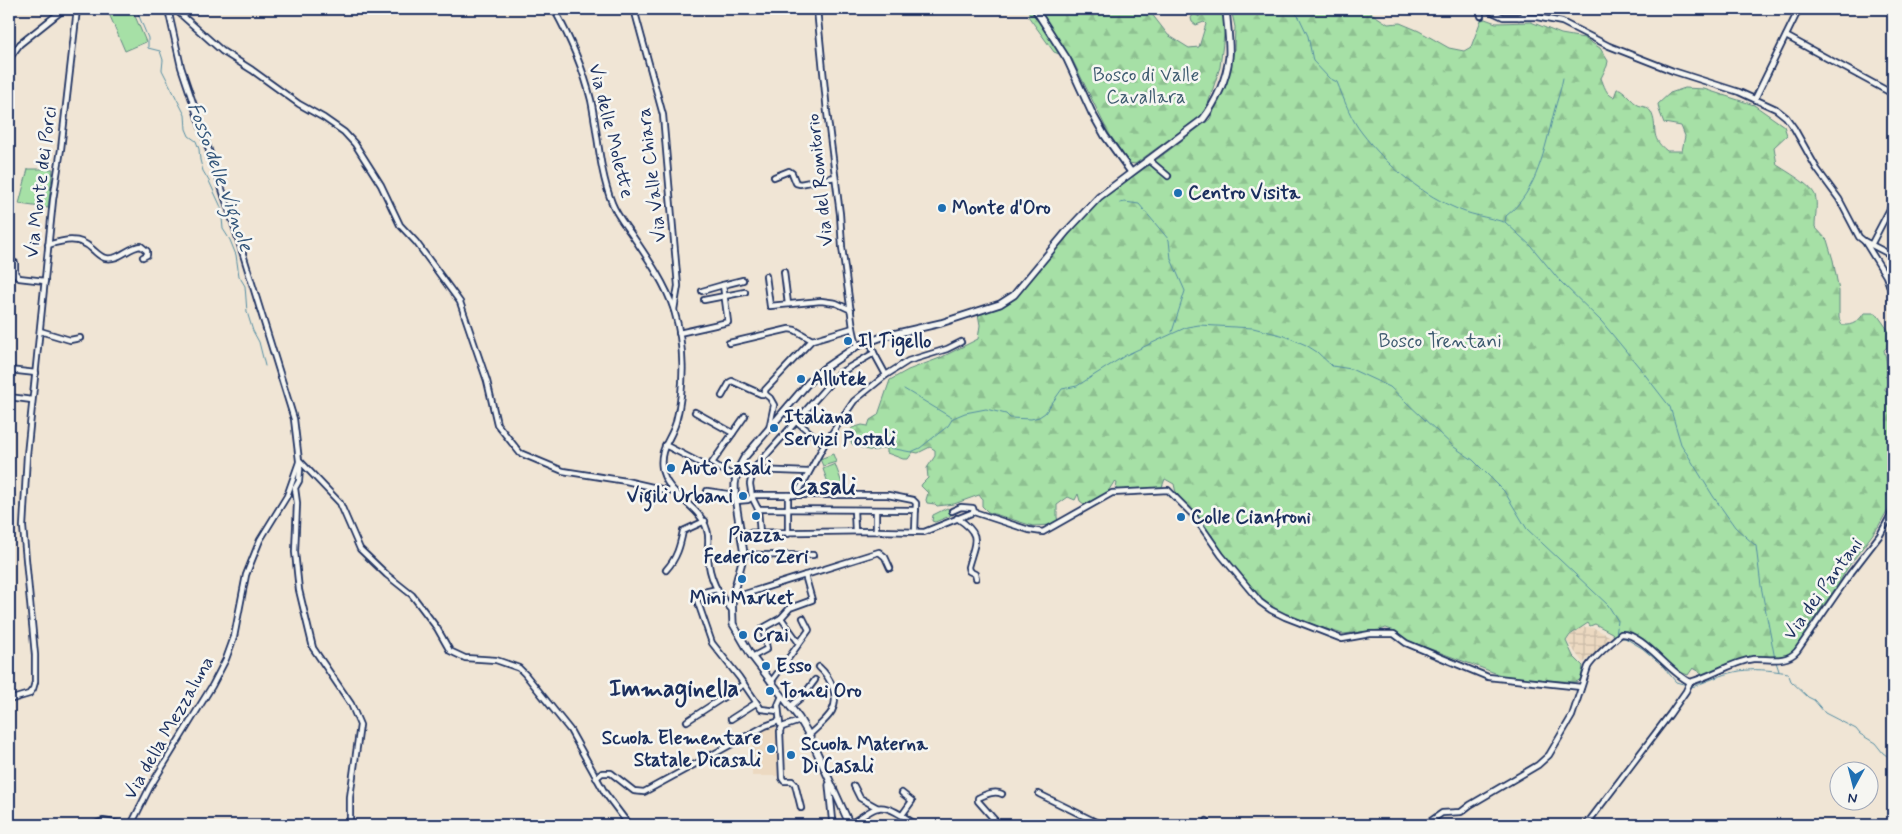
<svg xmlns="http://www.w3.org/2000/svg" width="1902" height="834" font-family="Mynerve,sans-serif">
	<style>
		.built { fill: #ecd9c1 }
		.industrial { fill: url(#industrial-grid) }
		.forest { fill: url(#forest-firs); stroke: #608882 }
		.park { fill: #a6e0a6; stroke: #608882 }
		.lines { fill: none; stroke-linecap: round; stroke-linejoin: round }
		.stream { stroke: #548da3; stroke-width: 1 }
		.minor-casing { stroke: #1b2f5e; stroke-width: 8 }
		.major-casing { stroke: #1b2f5e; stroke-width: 9 }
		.minor { stroke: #f6f6f2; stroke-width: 4.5 }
		.major { stroke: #f6f6f2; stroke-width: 5.5 }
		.poi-dot { fill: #1f6fb2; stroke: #f6f6f2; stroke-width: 2 }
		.labels { text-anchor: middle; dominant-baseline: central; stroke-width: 5; stroke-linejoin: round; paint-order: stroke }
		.park-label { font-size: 19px; fill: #3e5b70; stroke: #f6f6f2 }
		.street-label { font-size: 19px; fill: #1b2f5e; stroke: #f6f6f2 }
		.poi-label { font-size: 19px; font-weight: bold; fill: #1b2f5e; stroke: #f6f6f2; text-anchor: start }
		.water-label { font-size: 20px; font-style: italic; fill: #33567b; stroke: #f6f6f2 }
		.district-label { font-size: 24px; font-weight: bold; fill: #1b2f5e; stroke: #f6f6f2 }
	</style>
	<defs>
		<pattern id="industrial-grid" width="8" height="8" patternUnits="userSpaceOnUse" patternTransform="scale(1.25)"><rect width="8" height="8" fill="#ecd9c1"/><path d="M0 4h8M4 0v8" fill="none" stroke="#cabba8"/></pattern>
		<pattern id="forest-firs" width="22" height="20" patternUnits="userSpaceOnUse" patternTransform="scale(1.25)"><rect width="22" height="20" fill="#a6e0a6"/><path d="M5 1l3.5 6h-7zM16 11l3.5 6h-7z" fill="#8ec091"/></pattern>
	</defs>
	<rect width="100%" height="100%" fill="#f0e5d5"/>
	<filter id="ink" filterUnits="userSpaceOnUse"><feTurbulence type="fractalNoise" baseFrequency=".02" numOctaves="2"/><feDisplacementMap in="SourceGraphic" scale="10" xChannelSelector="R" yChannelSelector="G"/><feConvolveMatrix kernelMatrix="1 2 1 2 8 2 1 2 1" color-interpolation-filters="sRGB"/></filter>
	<g filter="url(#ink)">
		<path class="built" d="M 776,725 L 780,776 L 752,776 L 752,735 L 767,727 Z"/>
		<path class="industrial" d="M 1587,627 L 1594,628 L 1613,638 L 1583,663 L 1567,641 L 1570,636 L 1580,628 Z"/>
		<g class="forest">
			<path d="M 1030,9 L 1148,9 L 1168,35 L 1189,48 L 1199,47 L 1206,24 L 1204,22 L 1196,25 L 1192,22 L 1191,18 L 1194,13 L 1199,17 L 1200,9 L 1222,9 L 1226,19 L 1220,67 L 1205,113 L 1135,164 L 1129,163 L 1108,132 L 1072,59 L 1054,52 L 1028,16 Z"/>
			<path d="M 1231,9 L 1365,9 L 1388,24 L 1400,23 L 1419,31 L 1449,48 L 1464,51 L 1471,47 L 1481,20 L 1485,19 L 1496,23 L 1531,22 L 1561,34 L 1584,38 L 1600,48 L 1608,61 L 1607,66 L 1601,78 C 1604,85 1606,95 1614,97 L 1617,89 L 1620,89 C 1627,93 1631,101 1638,105 C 1643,107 1647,106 1651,112 C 1659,128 1648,136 1667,151 L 1682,151 L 1685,136 L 1681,126 L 1664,123 L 1659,110 L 1658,104 L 1670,93 L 1685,88 L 1704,89 L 1754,105 L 1784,126 L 1787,135 L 1774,147 L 1777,165 C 1786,171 1811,185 1815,195 C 1818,204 1815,217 1815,227 L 1827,240 L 1833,260 L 1839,291 L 1839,318 L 1842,325 C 1853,326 1859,321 1864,313 L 1876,313 L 1893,337 L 1893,351 L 1887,347 L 1884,350 L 1888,367 L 1892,368 L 1892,371 L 1885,376 L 1889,380 L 1892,378 L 1893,379 L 1893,390 L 1887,385 L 1885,387 L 1885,390 L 1890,391 L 1893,395 L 1893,495 L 1887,511 L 1878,527 L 1848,567 L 1837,586 L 1811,623 L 1796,650 L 1787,657 C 1756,653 1729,666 1701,678 L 1702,673 L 1693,668 L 1688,675 C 1663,668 1647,644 1623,631 L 1615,637 L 1612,633 L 1595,624 L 1590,626 L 1588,623 L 1570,635 L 1566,641 L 1573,656 L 1583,666 L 1581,679 L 1576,682 L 1506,677 L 1409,641 L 1395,631 L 1386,628 L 1380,630 L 1343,634 L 1288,617 L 1270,608 L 1240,576 L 1212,538 L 1212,535 L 1209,534 L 1176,493 L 1174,484 L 1165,479 L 1162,487 C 1148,487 1131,493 1116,489 L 1117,483 L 1114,482 L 1107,493 L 1090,503 L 1084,504 L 1080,501 L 1078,494 L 1075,500 L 1068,497 L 1057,505 L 1057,517 L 1058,522 L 1051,525 L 1033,526 L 988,512 L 982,506 L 982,499 L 979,495 L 954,504 L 937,506 L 935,504 L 927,503 L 926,500 L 928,493 L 921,486 L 922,484 L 928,478 L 927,468 L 935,456 L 935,450 L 930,447 L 918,453 L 913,452 L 908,459 L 903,459 L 887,453 L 887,449 L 882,448 C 871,454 863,448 852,444 L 849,435 L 852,428 L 862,425 L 868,426 L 870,420 L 878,415 L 890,380 L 908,370 L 940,358 L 978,339 L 980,325 L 978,314 L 1007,304 L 1012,301 L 1056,249 L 1103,197 L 1151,164 L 1210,119 L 1223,89 L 1234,51 L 1235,27 Z"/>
		</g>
		<g class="park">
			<path d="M 107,9 L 132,9 L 146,42 L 125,51 Z"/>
			<path d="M 28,169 L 53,169 L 48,208 L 19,204 Z"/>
			<path d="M 833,454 L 836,462 L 823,466 L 820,459 Z"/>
			<path d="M 835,464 L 843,486 L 831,491 L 823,469 Z"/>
			<path d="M 947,508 L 952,511 L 950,516 L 935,522 L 932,521 L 933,515 Z"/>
		</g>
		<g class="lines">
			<g class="stream">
				<path d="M 136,9 L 148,38 L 148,48 L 160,51 L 163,60 L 162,70 L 185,115 L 186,129 L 189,136 L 196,141 L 199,149 L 200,160 L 203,171 L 209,181 L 221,207 L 223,229 L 230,240 L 236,255 L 239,276 L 245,286 L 247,312 L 253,331 L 259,342 L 265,366"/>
				<path d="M 1291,9 L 1299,17 L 1308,36 L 1313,61 L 1329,78 L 1337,82 C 1344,99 1350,118 1362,133 C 1386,164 1417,191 1453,207 C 1469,215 1487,217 1504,222"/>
				<path d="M 1563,78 C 1561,90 1557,100 1554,112 C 1545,148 1537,192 1506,216 L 1505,222 L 1531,246 L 1559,280 L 1602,322 L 1639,367 L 1670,407 L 1681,444 L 1713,496 L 1735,527 L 1756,546 L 1761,586 L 1775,659"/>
				<path d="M 1120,203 L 1125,202 L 1139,204 L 1169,240 L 1171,259 L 1185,291 L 1172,332"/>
				<path d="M 904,389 L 952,418"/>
				<path d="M 846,439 L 858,440 L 869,444 L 911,452 L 920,448 L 948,426 L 953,418 L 965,413 L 986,409 L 1006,414 L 1010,418 L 1031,419 L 1039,417 L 1045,413 L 1062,389 L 1077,386 L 1126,355 L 1187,327 L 1199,325 L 1253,328 L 1285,336 L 1306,345 L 1317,352 L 1332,366 L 1351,369 L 1390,387 L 1454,447 L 1473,460 L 1504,491 L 1527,529 L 1608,605 L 1618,621 L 1616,636"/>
				<path d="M 1619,638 L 1625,638 L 1642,648 L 1661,664 L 1676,682 L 1687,685"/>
				<path d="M 1776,662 L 1779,671"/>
				<path d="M 1691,687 L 1695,686 C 1733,670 1747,666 1788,673 L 1791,681 L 1808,697 L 1814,700 L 1825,713 L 1856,729 L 1860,734 L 1875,743 L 1883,753 L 1893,760"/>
			</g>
			<g class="minor-casing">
				<g id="minor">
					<path d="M 168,9 L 181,67 L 233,222 L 294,419 L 300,469 L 299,481 L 295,488 L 297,503 L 295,552 L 299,590 L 313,648 L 351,704 L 360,725 L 350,797 L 350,825"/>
					<path d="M 554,9 C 570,38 583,67 591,100 C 598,133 599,170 612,203 C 617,216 626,226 634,238 C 649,260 666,285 674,310 C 685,346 685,386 676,422 C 671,440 659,448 662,468 C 666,496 700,504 707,530 C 710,538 707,548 708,556 C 709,577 718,595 732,610"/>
					<path d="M 634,9 L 663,115 L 678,286 L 674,310"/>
					<path d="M 817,9 L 827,112 L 840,214 L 842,247 L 853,328 L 857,346"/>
					<path d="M 1476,9 L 1480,12 L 1481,16"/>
					<path d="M 1486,9 L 1503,17 L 1537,17 L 1562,22 L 1609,46 L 1673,71 L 1739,92 L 1776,109 L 1786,117 L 1794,128 L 1817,169 L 1839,199 L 1859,237 L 1864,241 L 1893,256"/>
					<path d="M 169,13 L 176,10 L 222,51 L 252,70 L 299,104 L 324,118 L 344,132 L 355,144 L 381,185 L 400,225 L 416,242 L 460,302 L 487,381 L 497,424 L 520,453 L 563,471 L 626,481 L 674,492"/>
					<path d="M 1519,17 L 1531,9"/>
					<path d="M 1786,36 L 1893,94"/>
					<path d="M 9,59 L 20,44 L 64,9"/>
					<path d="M 1755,99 L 1799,9"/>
					<path d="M 1149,160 L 1168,176"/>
					<path d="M 774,177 L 789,171 L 792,173 L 796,183 L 800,184 L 835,177"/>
					<path d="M 1865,242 L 1886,276 L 1893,295"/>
					<path d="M 48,245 C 64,240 79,236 92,249 C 96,252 100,257 105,258 C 119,261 128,247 141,246 L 147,251 L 147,255 L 143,257"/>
					<path d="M 1871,245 L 1893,203"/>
					<path d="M 15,263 L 15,273 L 19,278 L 45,281"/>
					<path d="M 784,272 L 788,304"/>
					<path d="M 766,276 L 770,306 L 821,301 L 836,303 L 851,310"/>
					<path d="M 723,285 L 743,280"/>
					<path d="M 704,300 L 745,292"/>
					<path d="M 40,331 L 70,340 L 80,338"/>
					<path d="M 679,333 L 728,322 L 723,285 L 702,291"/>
					<path d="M 870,341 L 874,353 L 886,375"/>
					<path d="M 729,343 L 789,329 L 795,330 L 812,340"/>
					<path d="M 9,370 L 36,373"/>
					<path d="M 765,394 L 765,390 L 812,340 L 853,328"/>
					<path d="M 722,396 L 730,382 L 732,381 L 761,394 L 765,394 L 770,398 L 774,405 L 769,429"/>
					<path d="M 9,397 L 32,400"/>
					<path d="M 784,411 L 824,444"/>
					<path d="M 695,412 L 733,433"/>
					<path d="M 665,445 L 706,466"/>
					<path d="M 300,461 L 340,503 L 360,549 L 387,575 L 412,595 L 437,628 L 450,651 L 465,658 L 496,660 L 519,668 L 525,674 L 570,730 L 605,793 L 629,825"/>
					<path d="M 753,470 L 808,472"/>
					<path d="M 736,478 L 712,463 L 745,416"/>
					<path d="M 707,491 L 735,495"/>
					<path d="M 788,495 L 788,534"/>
					<path d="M 793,495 L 800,489 L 824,445 L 854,401 L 886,375 L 908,361 L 947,349 L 961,342"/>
					<path d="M 736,501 L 748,500 L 755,495 L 888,495 L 913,500 L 916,503 L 915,532"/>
					<path d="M 758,509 L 916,510"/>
					<path d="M 854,510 L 855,531"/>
					<path d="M 876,510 L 876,531"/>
					<path d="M 952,511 L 961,507 L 973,508 L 974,512"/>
					<path d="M 957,518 C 983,535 975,541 968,567 L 969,571 L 975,574 L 976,578"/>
					<path d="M 741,533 L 876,531 L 924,532 L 974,512 L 1029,530 L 1043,532 L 1112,493 L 1168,490 L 1194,516 L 1221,555 L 1260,602 L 1271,610 L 1285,617 L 1342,639 L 1370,634 L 1394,634 L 1406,643 L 1488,677 L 1581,687"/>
					<path d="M 760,533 L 758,509 L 752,497 L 750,484 L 753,470 L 838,374 L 874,353"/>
					<path d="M 744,554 C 767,556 790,555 813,555"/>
					<path d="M 666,570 C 677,558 680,546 683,531 L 705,521"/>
					<path d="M 717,589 L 695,594 L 712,643 L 739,677 L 761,709 L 778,711"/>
					<path d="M 732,598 L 879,552 L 885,557 L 890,568"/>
					<path d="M 799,643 L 781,618 L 790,608 L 812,600 L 805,575"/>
					<path d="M 752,657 L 767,649 L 763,628 L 781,618"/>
					<path d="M 771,682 L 809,630 L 803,618"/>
					<path d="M 9,700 L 29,694 L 33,689 L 35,682 L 35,655 L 23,527 L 27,455 L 53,200 L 61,149 L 77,9"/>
					<path d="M 790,707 L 803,696 L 815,680"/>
					<path d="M 731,719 L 756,703"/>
					<path d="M 687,721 L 744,684"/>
					<path d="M 800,721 L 782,727 L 780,731 L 782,778 L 784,781 L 792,781 L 795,784 L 801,808"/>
					<path d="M 780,724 L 778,705 L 782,696"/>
					<path d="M 809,735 C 816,728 827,720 832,711 C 840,696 830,677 819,667"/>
					<path d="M 596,778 L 602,773 L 611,773 L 634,791 L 644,792 L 765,726 L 779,721"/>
					<path d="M 854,786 L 860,798 L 878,808"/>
					<path d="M 902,793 L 912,801 L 902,815"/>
					<path d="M 1039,794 L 1102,825"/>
					<path d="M 849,824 C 858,820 868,811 877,808 C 889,805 906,818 916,825"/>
					<path d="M 93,825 L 103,821 L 126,825"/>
					<path d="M 131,825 L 150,787 L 212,686 L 226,659 L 234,637 L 246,575 L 260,540 L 287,496 L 299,462"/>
					<path d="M 133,825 L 152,825"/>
					<path d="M 999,825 L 978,801 L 978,798 C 985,795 994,790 1002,794"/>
					<path d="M 1205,825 L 1207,821"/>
					<path d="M 1425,825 L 1442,813 L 1461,812 L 1470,805 L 1538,765 L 1549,755 L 1572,716 L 1588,667 C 1595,656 1611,643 1621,634 C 1642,632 1670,674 1690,682 C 1711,677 1731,662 1753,659 C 1768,658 1786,664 1797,651 L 1850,574 L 1880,535 L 1893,511"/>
					<path d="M 1586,825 L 1670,714 L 1686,691 L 1690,682"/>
				</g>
			</g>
			<g class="major-casing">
				<g id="major">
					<path d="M 1035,9 L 1067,59 L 1092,113 L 1105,136 L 1131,172"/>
					<path d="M 829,785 L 833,825"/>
					<path d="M 850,825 L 809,735 L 799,718 L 751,655 L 733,624 L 732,598 L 744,554 L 735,497 L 735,484 L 737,471 L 744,458 L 808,383 L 823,369 L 857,346 L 885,336 L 941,323 L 1000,304 L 1014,295 L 1067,231 L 1099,197 L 1203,119 C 1216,102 1227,78 1229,57 C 1230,41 1227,24 1226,9"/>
				</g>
			</g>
			<use href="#minor" class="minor"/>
			<use href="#major" class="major"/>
		</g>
	</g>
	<g class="poi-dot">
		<circle cx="1178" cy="193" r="5"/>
		<circle cx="942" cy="208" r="5"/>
		<circle cx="848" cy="341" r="5"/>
		<circle cx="801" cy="379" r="5"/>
		<circle cx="774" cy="428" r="5"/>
		<circle cx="671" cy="468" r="5"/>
		<circle cx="743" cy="496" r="5"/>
		<circle cx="756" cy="516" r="5"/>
		<circle cx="1181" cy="517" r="5"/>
		<circle cx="742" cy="579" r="5"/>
		<circle cx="743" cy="635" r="5"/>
		<circle cx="766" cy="666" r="5"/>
		<circle cx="770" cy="691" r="5"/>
		<circle cx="771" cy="749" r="5"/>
		<circle cx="791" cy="755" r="5"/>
	</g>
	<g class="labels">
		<g class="park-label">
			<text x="1146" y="75">Bosco di Valle<tspan x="1146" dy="22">Cavallara</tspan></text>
			<text x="1440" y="341">Bosco Trentani</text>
		</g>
		<g class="street-label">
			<text transform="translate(611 131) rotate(76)">Via delle Molette</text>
			<text transform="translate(652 175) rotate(-97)">Via Valle Chiara</text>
			<text transform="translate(820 180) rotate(-96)">Via del Romitorio</text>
			<text transform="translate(41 182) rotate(-83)">Via Monte dei Porci</text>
			<text transform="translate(1823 589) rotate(-54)">Via dei Pantani</text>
			<text transform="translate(169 728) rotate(-60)">Via della Mezzaluna</text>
		</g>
		<g class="poi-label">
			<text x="1188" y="193">Centro Visita</text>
			<text x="952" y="208">Monte d'Oro</text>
			<text x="858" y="341">Il Tigello</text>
			<text x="811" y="379">Allutek</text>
			<text x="784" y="417">Italiana<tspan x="784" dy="22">Servizi Postali</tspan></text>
			<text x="681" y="468">Auto Casali</text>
			<text x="733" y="496" text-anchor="end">Vigili Urbani</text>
			<text x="1191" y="517">Colle Cianfroni</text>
			<text x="756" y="535" text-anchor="middle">Piazza<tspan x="756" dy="22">Federico Zeri</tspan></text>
			<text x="742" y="598" text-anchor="middle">Mini Market</text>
			<text x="753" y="635">Crai</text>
			<text x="776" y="666">Esso</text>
			<text x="780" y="691">Tomei Oro</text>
			<text x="761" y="738" text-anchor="end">Scuola Elementare<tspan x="761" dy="22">Statale Dicasali</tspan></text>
			<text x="801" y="744">Scuola Materna<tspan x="801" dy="22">Di Casali</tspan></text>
		</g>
		<g class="water-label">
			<text transform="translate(220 177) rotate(70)">Fosso delle Vignole</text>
		</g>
		<g class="district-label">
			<text x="823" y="487">Casali</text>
			<text x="674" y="689">Immaginella</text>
		</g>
	</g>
	<rect width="1902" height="834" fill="none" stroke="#f6f6f2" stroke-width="30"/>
	<rect x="15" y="15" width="1872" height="804" fill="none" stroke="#1b2f5e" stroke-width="2" filter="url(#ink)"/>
	<g transform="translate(1854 786) rotate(187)"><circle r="24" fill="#f6f6f2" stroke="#9ea6b7"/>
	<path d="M0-4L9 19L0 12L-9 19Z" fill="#1f6fb2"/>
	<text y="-8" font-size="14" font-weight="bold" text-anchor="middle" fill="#1b2f5e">N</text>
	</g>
</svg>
